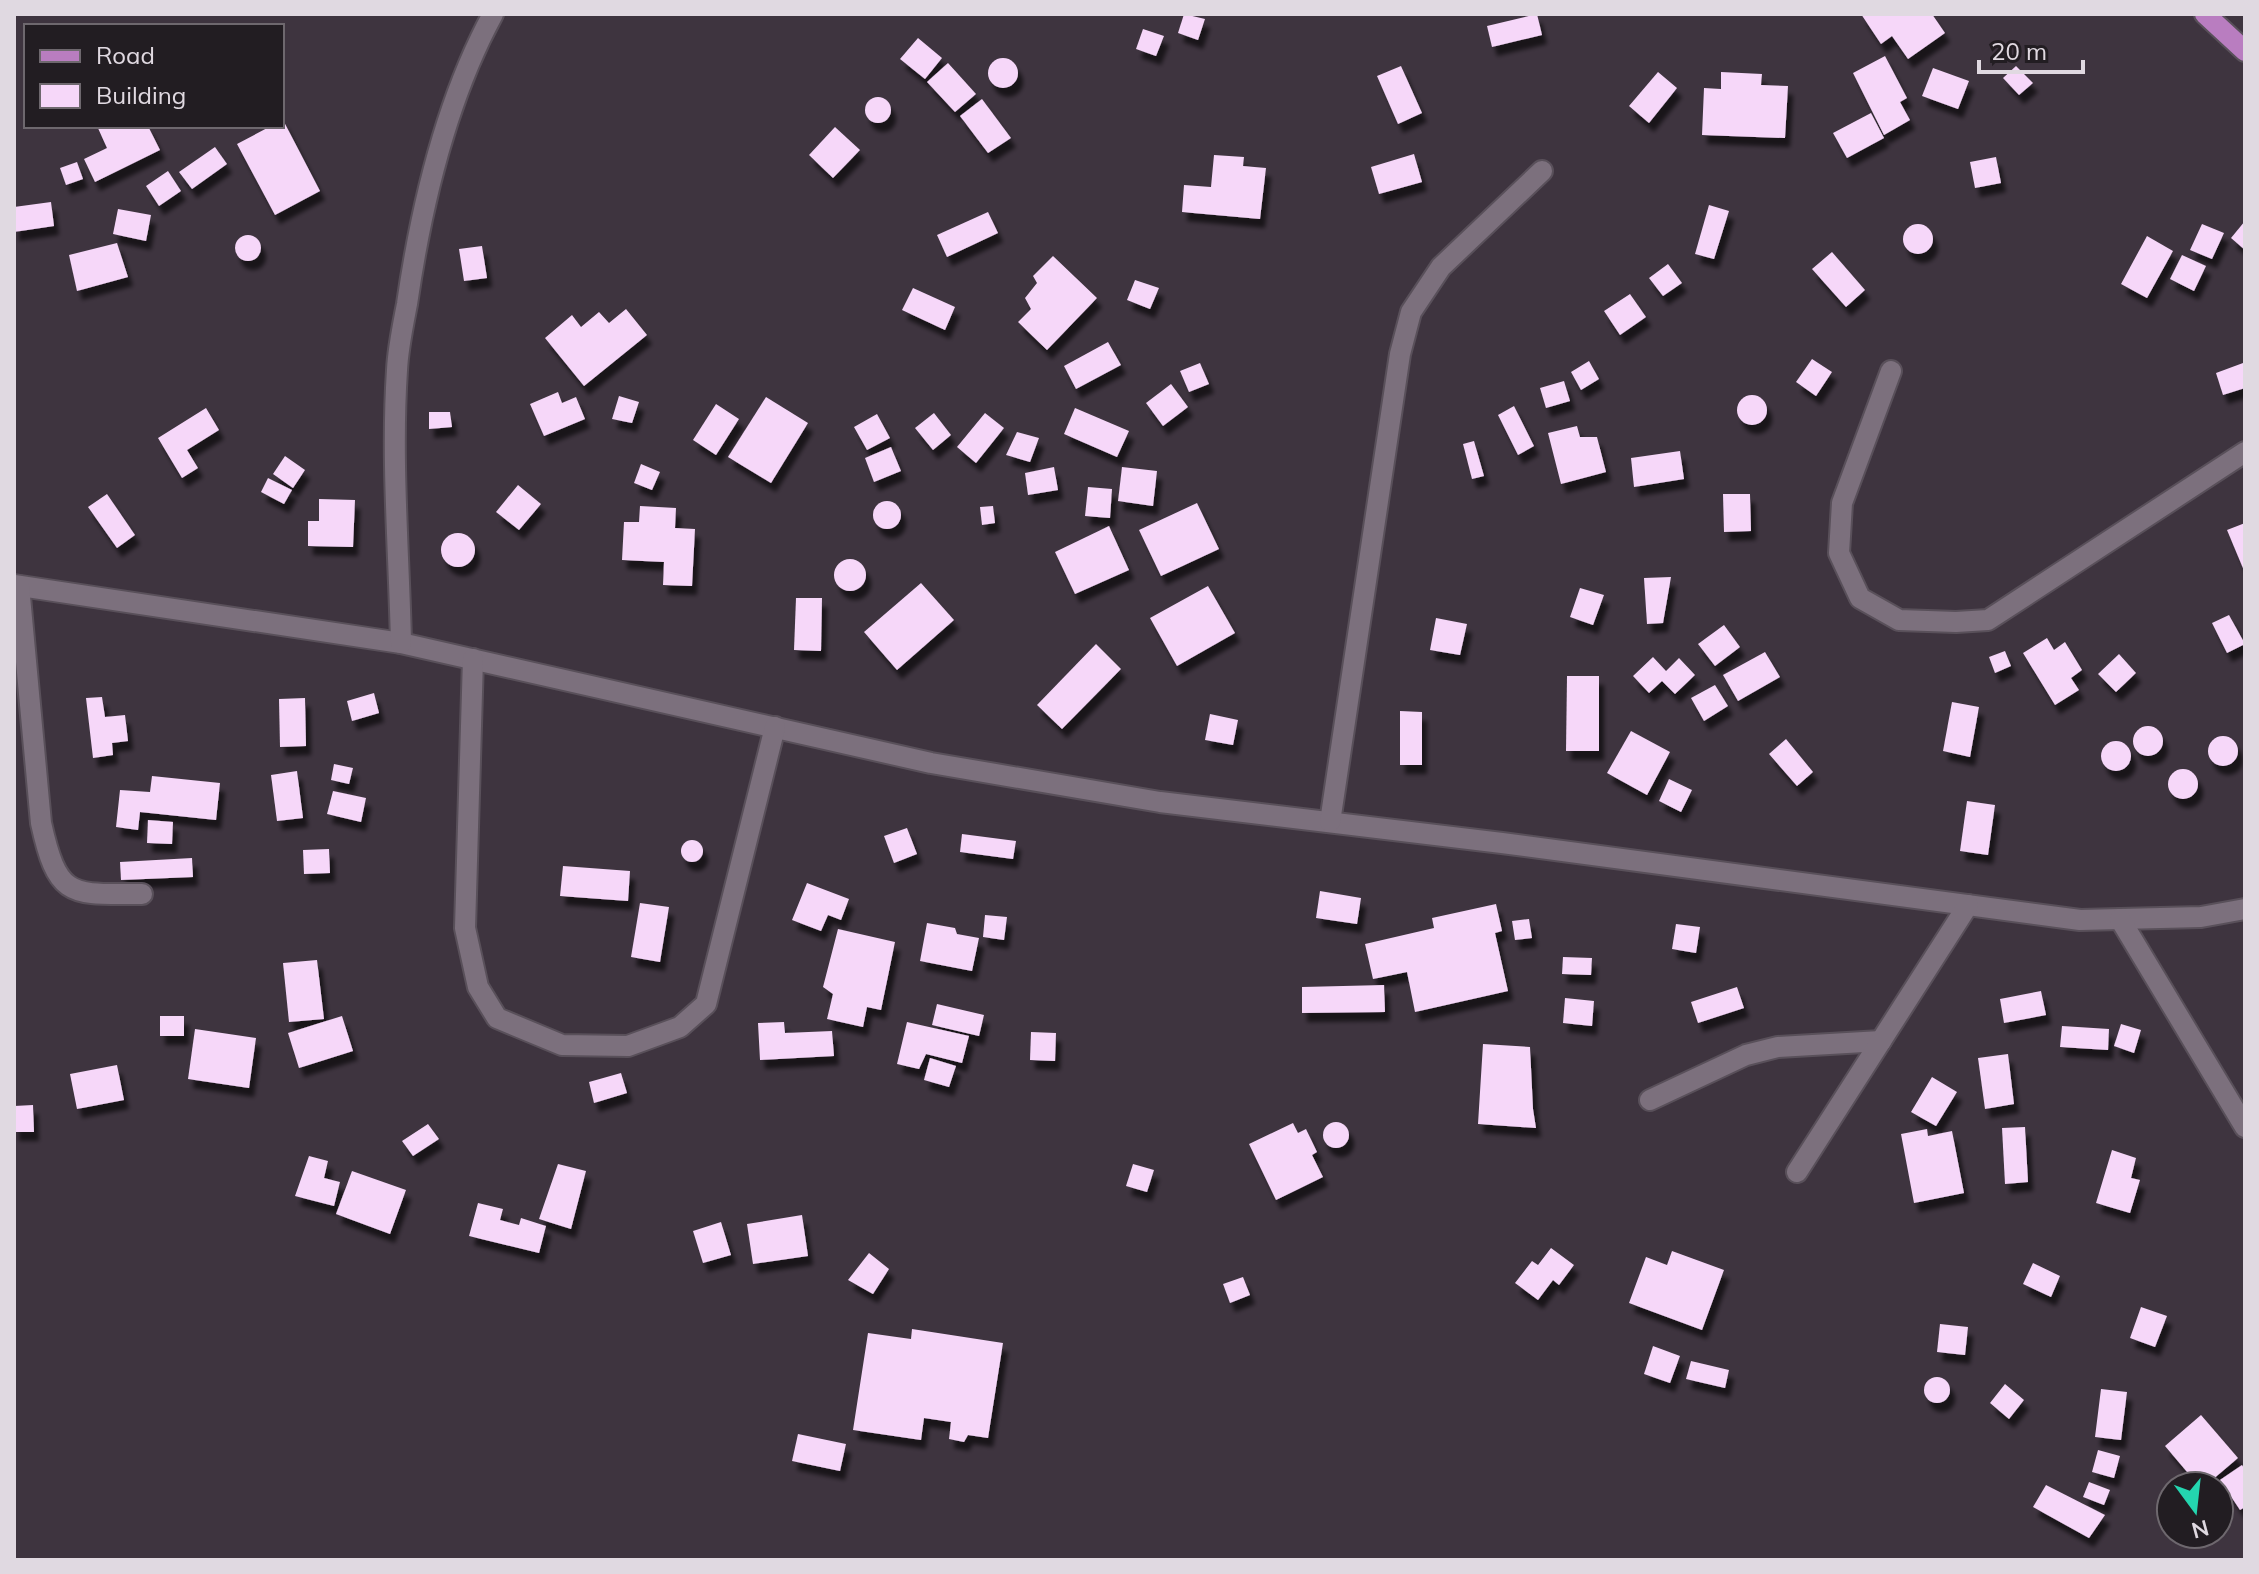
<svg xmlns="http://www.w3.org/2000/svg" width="2259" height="1574" font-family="Mulish,sans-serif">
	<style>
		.building { fill: #f6d7f9; filter: url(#shadow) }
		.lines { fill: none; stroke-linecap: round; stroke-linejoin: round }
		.minor-casing { stroke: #59505a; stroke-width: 24 }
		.major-casing { stroke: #59505a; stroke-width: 24 }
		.minor { stroke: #7c707d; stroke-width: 20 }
		.major { stroke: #b97dc0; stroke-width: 20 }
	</style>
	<defs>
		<filter id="shadow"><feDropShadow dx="5" dy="9" stdDeviation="2" flood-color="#0009"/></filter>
	</defs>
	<rect width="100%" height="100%" fill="#3e343f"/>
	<g class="building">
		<path d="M 1184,14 L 1205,19 L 1198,40 L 1178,33 Z"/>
		<path d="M 1537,14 L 1542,35 L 1492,47 L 1487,26 Z"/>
		<path d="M 1861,14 L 1932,14 L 1945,33 L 1908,59 L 1892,36 L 1881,44 Z"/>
		<path d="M 1143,29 L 1164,36 L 1156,56 L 1136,49 Z"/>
		<path d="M 918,38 L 942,58 L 925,79 L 900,59 Z"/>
		<path d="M 1885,56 L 1907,98 L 1900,102 L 1910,120 L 1884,135 L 1853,73 Z"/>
		<circle cx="1003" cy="73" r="15"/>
		<path d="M 948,63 L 976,94 L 955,112 L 927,82 Z"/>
		<path d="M 1401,66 L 1422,113 L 1398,124 L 1377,76 Z"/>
		<path d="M 2016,66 L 2033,83 L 2019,95 L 2003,78 Z"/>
		<path d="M 1933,68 L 1969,81 L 1958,109 L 1922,96 Z"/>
		<path d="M 1658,72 L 1677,88 L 1649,123 L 1629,106 Z"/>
		<path d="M 1721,72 L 1762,74 L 1761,85 L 1788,86 L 1785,138 L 1702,135 L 1704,88 L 1721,89 Z"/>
		<circle cx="878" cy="110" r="13"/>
		<path d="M 982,99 L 1011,138 L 988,153 L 960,116 Z"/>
		<path d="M 1871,113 L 1884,138 L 1847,158 L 1833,133 Z"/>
		<path d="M 282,118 L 320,191 L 275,215 L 237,144 L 271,126 L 282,126 Z"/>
		<path d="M 97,126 L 148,126 L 160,150 L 95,182 L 84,159 L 107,148 Z"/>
		<path d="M 835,127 L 860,150 L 833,178 L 809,155 Z"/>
		<path d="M 215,147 L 227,164 L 192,189 L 179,172 Z"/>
		<path d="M 1414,154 L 1422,182 L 1379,194 L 1371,167 Z"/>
		<path d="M 1214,155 L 1244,157 L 1243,166 L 1266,168 L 1260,219 L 1182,212 L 1184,185 L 1211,187 Z"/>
		<path d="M 1996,157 L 2001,183 L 1975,188 L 1970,162 Z"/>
		<path d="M 77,162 L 83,179 L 66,185 L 60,168 Z"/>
		<path d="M 168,171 L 181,191 L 159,206 L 146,186 Z"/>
		<path d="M 51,202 L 54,226 L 14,232 L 14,207 Z"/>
		<path d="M 1709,205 L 1729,211 L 1714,259 L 1695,254 Z"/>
		<path d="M 118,209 L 151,215 L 146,241 L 113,234 Z"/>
		<path d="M 988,212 L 998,233 L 947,257 L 937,235 Z"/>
		<path d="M 2245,221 L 2245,250 L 2231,238 Z"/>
		<path d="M 2202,224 L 2224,233 L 2212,259 L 2190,250 Z"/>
		<circle cx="1918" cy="239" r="15"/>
		<circle cx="248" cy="248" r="13"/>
		<path d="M 2147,236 L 2173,251 L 2147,298 L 2121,284 Z"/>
		<path d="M 117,243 L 128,277 L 77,291 L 69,255 Z"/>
		<path d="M 482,246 L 487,278 L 464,281 L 459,249 Z"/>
		<path d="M 1832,252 L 1865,290 L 1846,307 L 1812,269 Z"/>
		<path d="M 2182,255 L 2206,266 L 2194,291 L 2170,279 Z"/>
		<path d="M 1053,256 L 1097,298 L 1047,350 L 1018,322 L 1031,309 L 1025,298 L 1037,283 L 1033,276 Z"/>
		<path d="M 1668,264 L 1682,283 L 1663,296 L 1649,278 Z"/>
		<path d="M 1135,280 L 1159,288 L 1150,309 L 1127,300 Z"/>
		<path d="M 913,288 L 955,307 L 945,330 L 902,310 Z"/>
		<path d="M 1630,294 L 1646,317 L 1620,335 L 1604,311 Z"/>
		<path d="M 626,309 L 647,335 L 584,386 L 545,338 L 572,315 L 581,327 L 599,312 L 609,323 Z"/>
		<path d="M 1108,342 L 1121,365 L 1076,389 L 1064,366 Z"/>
		<path d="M 1812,359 L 1832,372 L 1816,396 L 1796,382 Z"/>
		<path d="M 1589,361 L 1599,379 L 1581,390 L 1571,372 Z"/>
		<path d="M 1200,363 L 1209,384 L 1189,392 L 1180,371 Z"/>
		<path d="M 2243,363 L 2245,388 L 2223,395 L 2216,373 Z"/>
		<path d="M 1564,381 L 1570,401 L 1546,408 L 1540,388 Z"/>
		<path d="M 1171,384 L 1188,407 L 1163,426 L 1146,403 Z"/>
		<path d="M 558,392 L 562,403 L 576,397 L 585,419 L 544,436 L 530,404 Z"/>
		<circle cx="1752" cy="410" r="15"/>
		<path d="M 619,396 L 639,402 L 632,423 L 612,419 Z"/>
		<path d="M 766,397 L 808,423 L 771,483 L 728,457 Z"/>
		<path d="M 716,404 L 739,419 L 716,455 L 693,440 Z"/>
		<path d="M 1514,406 L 1534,446 L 1518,455 L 1498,415 Z"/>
		<path d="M 206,408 L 219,430 L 187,450 L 198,468 L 182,478 L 158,438 Z"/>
		<path d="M 1075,408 L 1129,431 L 1117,457 L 1064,434 Z"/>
		<path d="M 429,412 L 450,412 L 452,427 L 429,429 Z"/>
		<path d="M 934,413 L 951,435 L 933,450 L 915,428 Z"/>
		<path d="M 985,413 L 1004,428 L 976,463 L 957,447 Z"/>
		<path d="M 877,414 L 890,438 L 867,450 L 854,427 Z"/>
		<path d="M 1577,426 L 1580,437 L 1597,437 L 1606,472 L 1561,484 L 1548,433 Z"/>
		<path d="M 1017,432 L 1039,438 L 1030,462 L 1006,455 Z"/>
		<path d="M 1474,441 L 1484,476 L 1472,479 L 1463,444 Z"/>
		<path d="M 891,447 L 901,471 L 874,482 L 865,458 Z"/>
		<path d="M 1680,451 L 1684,479 L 1634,487 L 1631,458 Z"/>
		<path d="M 285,456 L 305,470 L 293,488 L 273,474 Z"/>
		<path d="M 641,464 L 660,472 L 652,490 L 634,483 Z"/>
		<path d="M 1054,467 L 1058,490 L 1028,495 L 1025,473 Z"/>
		<path d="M 1122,467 L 1157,471 L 1153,506 L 1118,501 Z"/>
		<path d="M 268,478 L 292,490 L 284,504 L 261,492 Z"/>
		<path d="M 518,485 L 541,504 L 519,530 L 496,512 Z"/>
		<path d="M 1088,487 L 1112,489 L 1110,518 L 1085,516 Z"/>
		<path d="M 107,494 L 135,535 L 117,548 L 88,507 Z"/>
		<path d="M 1723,494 L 1750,494 L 1751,531 L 1724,532 Z"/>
		<path d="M 319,499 L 355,500 L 353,547 L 308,546 L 308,521 L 319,521 Z"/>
		<circle cx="887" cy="515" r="14"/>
		<path d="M 1197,503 L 1219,549 L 1161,576 L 1139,530 Z"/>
		<path d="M 640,506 L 676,508 L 675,528 L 695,529 L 692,586 L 663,585 L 664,562 L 622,560 L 624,522 L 639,522 Z"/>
		<path d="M 993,506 L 995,523 L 982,525 L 980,507 Z"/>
		<path d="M 2245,523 L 2245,573 L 2227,530 Z"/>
		<path d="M 1109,526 L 1129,570 L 1075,594 L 1055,552 Z"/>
		<circle cx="458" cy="550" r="17"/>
		<circle cx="850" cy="575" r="16"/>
		<path d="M 1671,577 L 1663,623 L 1647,624 L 1644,578 Z"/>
		<path d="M 921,583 L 954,620 L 897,670 L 864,632 Z"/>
		<path d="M 1208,586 L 1235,633 L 1177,666 L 1150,618 Z"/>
		<path d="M 1580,588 L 1604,595 L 1593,625 L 1570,617 Z"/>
		<path d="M 796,598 L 822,598 L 821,651 L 794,650 Z"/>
		<path d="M 2229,615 L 2245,644 L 2227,653 L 2212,623 Z"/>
		<path d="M 1436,618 L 1467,624 L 1460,655 L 1430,650 Z"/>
		<path d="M 1724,625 L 1740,647 L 1715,666 L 1698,644 Z"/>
		<path d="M 2047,638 L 2054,650 L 2065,642 L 2082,670 L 2071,678 L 2079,690 L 2055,705 L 2023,653 Z"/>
		<path d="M 1096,644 L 1121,669 L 1062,729 L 1037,705 Z"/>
		<path d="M 2005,651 L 2011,666 L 1995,673 L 1989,657 Z"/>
		<path d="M 1765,652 L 1780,677 L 1738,701 L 1723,675 Z"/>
		<path d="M 2119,654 L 2136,673 L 2116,692 L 2098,674 Z"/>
		<path d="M 1653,657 L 1666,671 L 1679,658 L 1695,675 L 1675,694 L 1662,681 L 1649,693 L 1633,676 Z"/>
		<path d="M 1567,676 L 1599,676 L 1599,751 L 1566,751 Z"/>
		<path d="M 1715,685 L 1728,706 L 1704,721 L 1691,698 Z"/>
		<path d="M 374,693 L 379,713 L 352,721 L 347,701 Z"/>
		<path d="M 102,697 L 105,717 L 125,715 L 128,741 L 112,743 L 113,755 L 93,758 L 86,698 Z"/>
		<path d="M 305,698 L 306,746 L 280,747 L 279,699 Z"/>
		<path d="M 1952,702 L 1979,707 L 1970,757 L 1943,751 Z"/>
		<path d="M 1400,711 L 1422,712 L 1422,765 L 1400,765 Z"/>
		<path d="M 1210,714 L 1238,720 L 1233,745 L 1205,740 Z"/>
		<circle cx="2148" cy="741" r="15"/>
		<path d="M 1631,731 L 1670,752 L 1647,795 L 1607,773 Z"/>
		<circle cx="2223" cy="751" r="15"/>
		<path d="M 1786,739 L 1813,772 L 1797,786 L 1769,754 Z"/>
		<circle cx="2116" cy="756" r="15"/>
		<path d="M 334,764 L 353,768 L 349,784 L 331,780 Z"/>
		<circle cx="2183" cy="784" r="15"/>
		<path d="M 297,771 L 303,818 L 277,821 L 271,775 Z"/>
		<path d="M 152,776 L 220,783 L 216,820 L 140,812 L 138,830 L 116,827 L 120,790 L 150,792 Z"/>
		<path d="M 1669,779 L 1692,790 L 1681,812 L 1659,801 Z"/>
		<path d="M 333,791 L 366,798 L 361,822 L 327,814 Z"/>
		<path d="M 1967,801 L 1995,805 L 1988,855 L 1960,851 Z"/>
		<path d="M 148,820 L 173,822 L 172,844 L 147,843 Z"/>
		<path d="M 907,828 L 917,854 L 894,863 L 884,836 Z"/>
		<path d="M 962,834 L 1016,841 L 1013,859 L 960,852 Z"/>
		<circle cx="692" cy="851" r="11"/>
		<path d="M 329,849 L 330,873 L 304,874 L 303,850 Z"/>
		<path d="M 192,858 L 193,877 L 121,880 L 120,862 Z"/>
		<path d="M 563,866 L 630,871 L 628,901 L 560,896 Z"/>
		<path d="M 807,883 L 849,899 L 841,920 L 828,915 L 821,931 L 792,920 Z"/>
		<path d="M 1320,891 L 1361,898 L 1357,924 L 1316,918 Z"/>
		<path d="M 640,903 L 669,907 L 660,962 L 631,957 Z"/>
		<path d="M 1496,904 L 1502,931 L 1495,933 L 1508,991 L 1415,1012 L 1407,972 L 1373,979 L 1365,944 L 1434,928 L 1432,918 Z"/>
		<path d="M 985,915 L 1007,917 L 1004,940 L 983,937 Z"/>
		<path d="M 1529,919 L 1532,938 L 1515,940 L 1512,921 Z"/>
		<path d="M 927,923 L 955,928 L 957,934 L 979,938 L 972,971 L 920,961 Z"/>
		<path d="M 1676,924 L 1700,927 L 1696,953 L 1672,949 Z"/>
		<path d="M 838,929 L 895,942 L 881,1010 L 867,1007 L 863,1027 L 827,1019 L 833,994 L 823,987 Z"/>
		<path d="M 1563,957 L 1592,958 L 1591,975 L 1562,974 Z"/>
		<path d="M 317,960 L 324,1019 L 289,1022 L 283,963 Z"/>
		<path d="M 1384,985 L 1385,1012 L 1302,1013 L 1302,987 Z"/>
		<path d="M 1737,987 L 1744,1008 L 1698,1023 L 1691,1002 Z"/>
		<path d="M 2041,991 L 2046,1015 L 2004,1023 L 2000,999 Z"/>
		<path d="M 1565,998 L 1594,1001 L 1592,1026 L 1563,1023 Z"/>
		<path d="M 937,1004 L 984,1015 L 979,1036 L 932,1025 Z"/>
		<rect x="160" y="1016" width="24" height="20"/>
		<path d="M 342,1016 L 353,1051 L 299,1068 L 288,1033 Z"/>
		<path d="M 784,1022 L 785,1033 L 832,1031 L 834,1056 L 760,1060 L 758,1023 Z"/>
		<path d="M 907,1022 L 969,1036 L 962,1063 L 926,1054 L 919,1069 L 897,1064 Z"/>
		<path d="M 2121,1024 L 2141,1030 L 2134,1053 L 2114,1046 Z"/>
		<path d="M 2062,1026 L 2109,1029 L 2108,1050 L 2060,1047 Z"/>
		<path d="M 195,1029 L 256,1038 L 249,1088 L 188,1079 Z"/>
		<path d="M 1031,1032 L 1056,1033 L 1055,1061 L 1030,1060 Z"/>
		<path d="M 1483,1044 L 1530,1047 L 1533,1109 L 1536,1128 L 1478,1124 Z"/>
		<path d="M 2008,1054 L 2014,1104 L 1985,1109 L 1978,1058 Z"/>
		<path d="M 930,1058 L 956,1066 L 949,1087 L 924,1080 Z"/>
		<path d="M 117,1065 L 124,1100 L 77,1109 L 70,1074 Z"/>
		<path d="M 621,1073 L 627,1093 L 594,1103 L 589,1082 Z"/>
		<path d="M 1932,1077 L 1957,1092 L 1936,1126 L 1911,1112 Z"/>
		<path d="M 33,1105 L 34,1132 L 14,1132 L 14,1106 Z"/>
		<circle cx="1336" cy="1135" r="13"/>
		<path d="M 1293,1123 L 1298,1133 L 1306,1129 L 1317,1152 L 1312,1155 L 1323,1177 L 1276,1200 L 1249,1144 Z"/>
		<path d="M 428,1124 L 439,1139 L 413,1156 L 402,1141 Z"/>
		<path d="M 2025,1127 L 2028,1182 L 2005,1184 L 2002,1128 Z"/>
		<path d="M 1927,1129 L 1928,1136 L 1952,1131 L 1964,1193 L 1914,1203 L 1901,1134 Z"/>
		<path d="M 2112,1150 L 2136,1158 L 2131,1178 L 2140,1180 L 2130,1213 L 2096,1203 Z"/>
		<path d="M 309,1156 L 328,1161 L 324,1178 L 340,1182 L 334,1206 L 295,1196 Z"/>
		<path d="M 558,1164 L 586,1171 L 571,1229 L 539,1219 Z"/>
		<path d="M 1133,1164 L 1154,1170 L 1147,1192 L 1126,1186 Z"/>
		<path d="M 352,1171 L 406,1190 L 390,1234 L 336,1214 Z"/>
		<path d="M 478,1203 L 503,1209 L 500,1220 L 519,1225 L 521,1218 L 546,1226 L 539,1253 L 469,1236 Z"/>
		<path d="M 802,1215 L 808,1256 L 753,1264 L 747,1224 Z"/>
		<path d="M 721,1222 L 731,1255 L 703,1263 L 693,1231 Z"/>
		<path d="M 1551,1248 L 1574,1265 L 1559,1285 L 1553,1280 L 1538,1300 L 1515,1283 L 1532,1261 L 1538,1265 Z"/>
		<path d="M 1672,1251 L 1724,1270 L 1702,1330 L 1629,1303 L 1646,1257 L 1667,1265 Z"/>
		<path d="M 869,1253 L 889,1269 L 873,1294 L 848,1280 Z"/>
		<path d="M 2033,1263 L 2060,1276 L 2051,1297 L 2023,1284 Z"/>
		<path d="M 1243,1277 L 1250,1295 L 1230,1303 L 1223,1284 Z"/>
		<path d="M 2141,1307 L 2167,1316 L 2155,1347 L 2130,1338 Z"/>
		<path d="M 1940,1324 L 1968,1327 L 1965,1355 L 1937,1352 Z"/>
		<path d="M 912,1329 L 1003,1343 L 988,1438 L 968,1435 L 964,1442 L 949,1439 L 951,1422 L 924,1418 L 921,1440 L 853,1430 L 868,1333 L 911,1339 Z"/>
		<path d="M 1653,1346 L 1680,1356 L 1670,1383 L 1644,1374 Z"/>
		<path d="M 1691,1361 L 1729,1370 L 1725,1388 L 1686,1379 Z"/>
		<circle cx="1937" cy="1390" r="13"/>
		<path d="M 2005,1384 L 2024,1400 L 2009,1419 L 1990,1403 Z"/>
		<path d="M 2101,1389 L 2127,1392 L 2121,1440 L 2095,1437 Z"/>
		<path d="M 2201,1415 L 2238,1458 L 2205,1486 L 2199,1486 L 2165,1446 Z"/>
		<path d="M 798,1434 L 846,1444 L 840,1471 L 792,1461 Z"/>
		<path d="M 2098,1450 L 2120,1456 L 2114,1478 L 2092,1472 Z"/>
		<path d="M 2242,1465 L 2245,1470 L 2245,1507 L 2240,1510 L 2220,1480 Z"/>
		<path d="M 2089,1482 L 2110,1490 L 2104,1505 L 2083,1497 Z"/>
		<path d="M 2046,1485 L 2105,1515 L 2089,1538 L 2033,1507 Z"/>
	</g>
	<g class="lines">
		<g class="minor-casing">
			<g id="minor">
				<path d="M 1891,371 L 1842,503 L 1839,553 L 1860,598 L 1899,620 L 1956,622 L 1988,620 L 2245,452"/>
				<path d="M 14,585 L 401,643 L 931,763 L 1160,802 L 1502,843 L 2080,920 L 2201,917 L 2245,909"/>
				<path d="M 19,586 L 41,823 C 58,900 71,894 142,894"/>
				<path d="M 401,643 C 399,552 391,460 397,370 C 398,348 403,325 407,304 C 421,207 446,100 493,14"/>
				<path d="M 473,659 L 465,928 L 478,987 L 497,1018 L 562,1045 L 628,1046 L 680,1027 L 706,1004 L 775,727"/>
				<path d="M 1330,822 L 1400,354 L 1411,312 L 1441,267 L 1542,171"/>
				<path d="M 2120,919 L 2245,1127"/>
				<path d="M 1650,1100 L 1746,1055 L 1778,1047 L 1881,1041"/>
				<path d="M 1797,1172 L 1968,905"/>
			</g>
		</g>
		<g class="major-casing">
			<path id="major" d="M 2205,14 L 2245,51"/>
		</g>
		<use href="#minor" class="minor"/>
		<use href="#major" class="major"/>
	</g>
	<rect width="2259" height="1574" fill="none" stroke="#e0d9e1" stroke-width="32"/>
	<rect x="24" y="24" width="260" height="104" fill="#221d22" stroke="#6e686e" stroke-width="2"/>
	<rect x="40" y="50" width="40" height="12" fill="#b97dc0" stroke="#6e686e" stroke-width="2"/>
	<text x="96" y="64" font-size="24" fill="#e0d9e1">Road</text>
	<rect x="40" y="84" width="40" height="24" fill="#f6d7f9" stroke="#6e686e" stroke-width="2"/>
	<text x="96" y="104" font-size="24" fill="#e0d9e1">Building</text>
	<g transform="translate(2195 1510) rotate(165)"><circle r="38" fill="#221d22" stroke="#6e686e" stroke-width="2"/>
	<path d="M0-6L14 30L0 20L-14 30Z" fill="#24d5af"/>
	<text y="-12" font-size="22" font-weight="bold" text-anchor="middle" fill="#e0d9e1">N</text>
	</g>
	<path d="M1979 60v12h104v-12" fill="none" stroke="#e0d9e1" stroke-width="4"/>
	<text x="1991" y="60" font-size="24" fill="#e0d9e1" stroke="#221d22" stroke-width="6" paint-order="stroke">20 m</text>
</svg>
